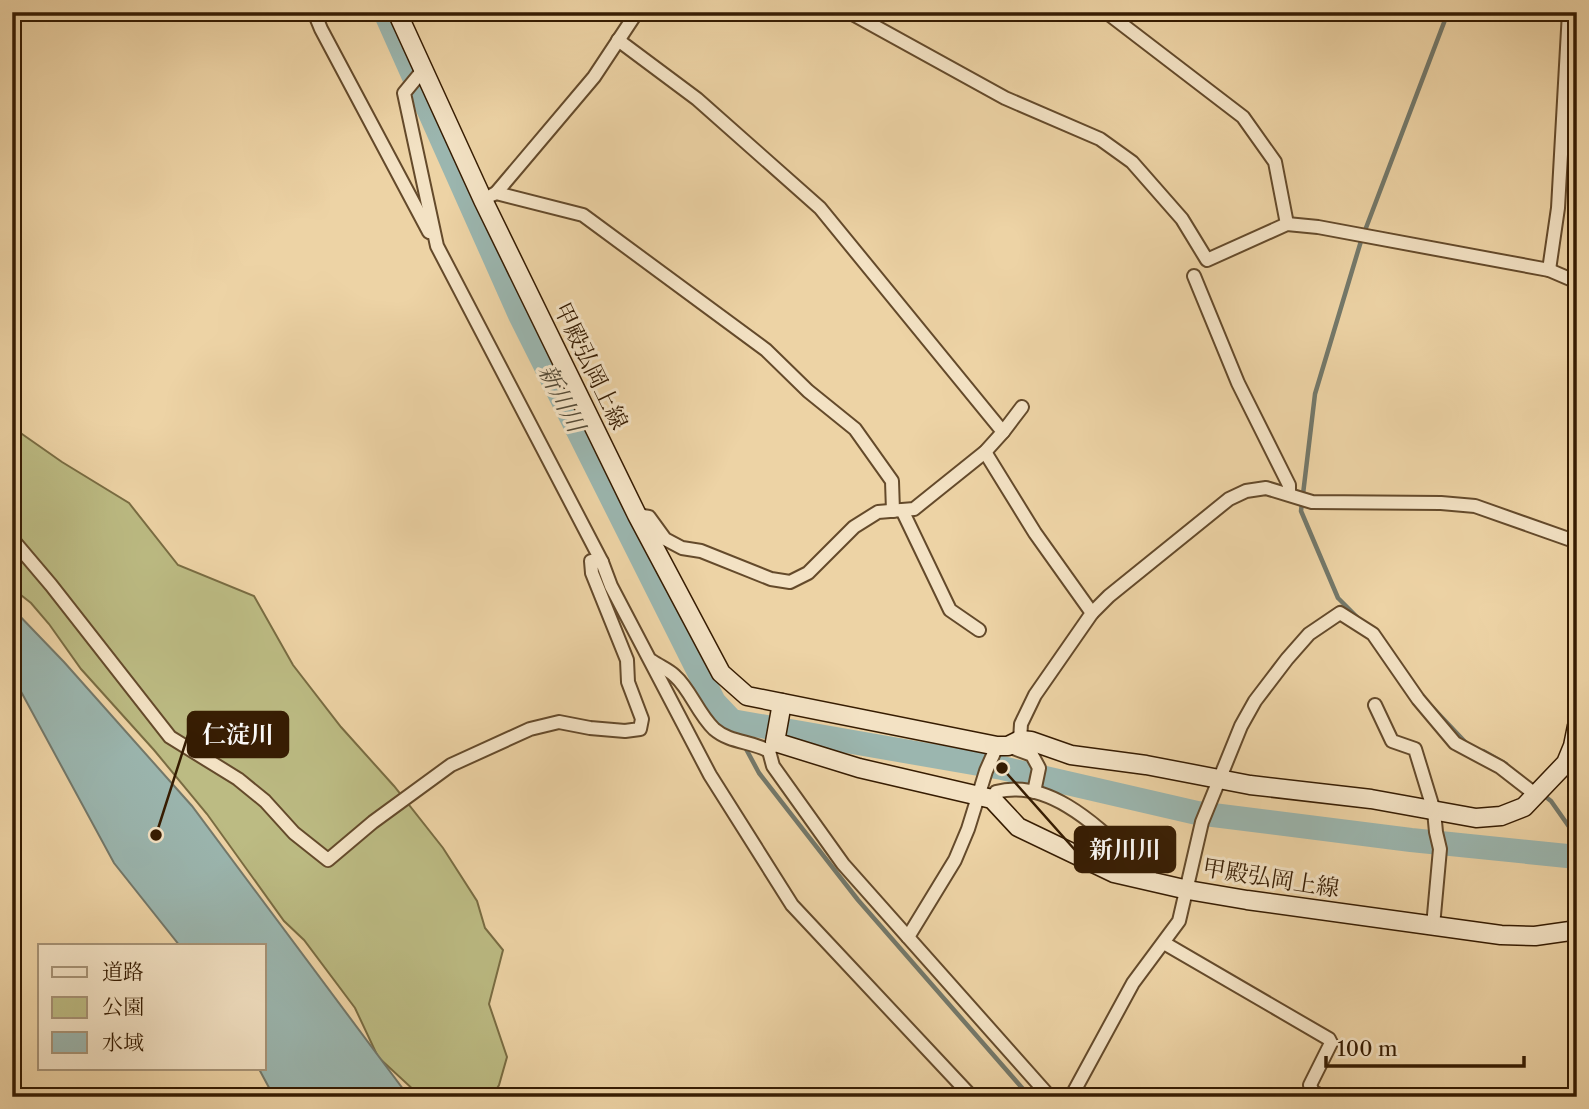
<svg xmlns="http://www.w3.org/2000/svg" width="1589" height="1109" font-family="'Libre Caslon Text','Noto Serif JP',serif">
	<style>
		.green { fill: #bcbb83; stroke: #796c42; stroke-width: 2 }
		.water { fill: #9bb6af; stroke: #73786a; stroke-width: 2 }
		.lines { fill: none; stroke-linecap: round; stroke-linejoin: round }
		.stream { stroke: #73786a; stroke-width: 4.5 }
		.river { stroke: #9bb6af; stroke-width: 24 }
		.minor-casing { stroke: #644a2b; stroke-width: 16 }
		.secondary-casing { stroke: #361c02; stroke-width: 21 }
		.minor { stroke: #f3e2c4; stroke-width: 12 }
		.secondary { stroke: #f3e2c4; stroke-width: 18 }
		.labels { text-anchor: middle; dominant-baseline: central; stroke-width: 6; stroke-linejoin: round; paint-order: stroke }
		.street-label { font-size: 23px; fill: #361c02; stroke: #f3e2c4 }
		.water-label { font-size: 24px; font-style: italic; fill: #544a36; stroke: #f3e2c4 }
		.leader { fill: none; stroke: #361c02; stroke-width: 2.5 }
		.callout-dot { fill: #361c02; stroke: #f3e2c4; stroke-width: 2.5 }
		.callout { fill: #361c02; stroke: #361c02; stroke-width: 2.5 }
		.callout-label { font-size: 24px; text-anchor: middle; font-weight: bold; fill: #fff }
	</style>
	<rect width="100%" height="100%" fill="#edd3a5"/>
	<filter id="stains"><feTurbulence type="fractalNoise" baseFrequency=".00286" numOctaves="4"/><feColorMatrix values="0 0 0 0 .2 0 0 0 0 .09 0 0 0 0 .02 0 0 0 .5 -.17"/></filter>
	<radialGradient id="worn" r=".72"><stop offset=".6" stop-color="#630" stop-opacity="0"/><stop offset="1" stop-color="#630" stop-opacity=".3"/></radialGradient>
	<path class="green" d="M 12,427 L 62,462 L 129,503 L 178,565 L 254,596 L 293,665 L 341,727 L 394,786 L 443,848 L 477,901 L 485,928 L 503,950 L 489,1004 L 507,1057 L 499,1085 L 492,1097 L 418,1097 L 417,1093 L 378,1057 L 355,1008 L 304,940 L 284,921 L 207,814 L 154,750 L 81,669 L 49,624 L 31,603 L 12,588 Z"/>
	<path class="water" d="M 12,608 L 64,662 L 192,806 L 409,1097 L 274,1097 L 259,1069 L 264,1069 L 264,946 L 180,946 L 114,863 L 12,675 Z"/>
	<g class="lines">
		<g class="stream">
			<path d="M 1359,619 L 1338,598 L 1301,511 L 1315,394 L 1361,241 L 1448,12"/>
			<path d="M 1433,708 L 1468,745"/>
			<path d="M 732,721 L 741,739"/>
			<path d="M 745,747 L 759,773 L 858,900 L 1030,1097"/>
			<path d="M 1483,751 L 1506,764"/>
			<path d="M 1542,794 L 1551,801 L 1577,838"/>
		</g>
		<path class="river" d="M 385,12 L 520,315 L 714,702 L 732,721 L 1002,768 L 1197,813 L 1411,840 L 1577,857"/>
		<g class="minor-casing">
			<g id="minor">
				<path d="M 314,12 L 321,29 L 429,232"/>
				<path d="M 849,12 L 1005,98 L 1100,139 L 1132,162 L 1182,219 L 1207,260 L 1287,224 L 1318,227 L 1549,270 L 1577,282"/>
				<path d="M 1106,12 L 1243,117 L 1275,162 L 1287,224"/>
				<path d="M 618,40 L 697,99 L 820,208 L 1003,432 L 985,452 L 914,509 L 878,512 L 854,527 L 808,573 L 790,582 L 771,579 L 701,551 L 682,548 L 665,539 L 649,517 L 637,515"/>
				<path d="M 423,70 L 404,93 L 437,246 L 602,562"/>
				<path d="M 496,193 L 583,215 L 766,350 L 808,391 L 855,429 L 892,481 L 893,511"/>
				<path d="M 492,195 L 496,193 L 594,77 L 637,12"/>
				<path d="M 1549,270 L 1558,208 L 1569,12"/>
				<path d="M 1194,276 L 1238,383 L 1289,485 L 1289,494"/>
				<path d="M 1003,432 L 1022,407"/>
				<path d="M 985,452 L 1035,533 L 1092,613 L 1035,695 L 1021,724 L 1020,740"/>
				<path d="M 902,510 L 950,610 L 979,630"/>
				<path d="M 12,539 L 51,585 L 170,737 L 238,779 L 265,801 L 294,833 L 328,860 L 373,822 L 451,765 L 530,729 L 559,722 L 590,728 L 625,731 L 640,729 L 642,719 L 628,682 L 627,660 L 592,573 L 591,561 L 602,562 L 611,586 L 710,775 L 792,905 L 972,1097"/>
				<path d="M 1092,613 L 1109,596 L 1229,499 L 1246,491 L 1266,488 L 1312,502 L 1441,503 L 1475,506 L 1577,542"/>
				<path d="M 652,661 C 659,666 669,670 675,676 C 690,689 698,714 714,729 C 730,743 751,741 769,751"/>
				<path d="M 1375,705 L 1392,741 L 1415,749 L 1434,811 L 1436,832 L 1440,849 L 1433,926"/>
				<path d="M 775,742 L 769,751 L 773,766 L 843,864 L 1050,1097"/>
				<path d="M 1008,746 L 1032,755 L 1039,768 L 1034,792"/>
				<path d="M 992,799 L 996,792 C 1055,776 1109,839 1148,873 L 1155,883"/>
				<path d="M 908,937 L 955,860 L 968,829 L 986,771 L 997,746"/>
				<path d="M 1164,943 L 1329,1039 L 1331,1043 L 1310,1085 L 1313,1092 L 1324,1097"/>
				<path d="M 1071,1097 L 1133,983 L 1179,921 L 1202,822 L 1241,726 L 1255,701 L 1287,659 L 1309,634 L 1340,613 L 1373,634 L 1418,699 L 1455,743 L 1500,767 L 1535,794"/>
			</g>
		</g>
		<g class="secondary-casing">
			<g id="secondary">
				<path d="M 397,12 L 483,200 L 637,515 L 721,673 L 747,696 L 997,746 L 1008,746 L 1020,740 L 1031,741 L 1071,755 L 1146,765 L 1250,785 L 1371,799 L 1476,818 L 1501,816 L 1524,807 L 1566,763 L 1573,746 L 1577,726"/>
				<path d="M 782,703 L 775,742 L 859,768 L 992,799 L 1018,827 L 1114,873 L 1188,890 L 1247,900 L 1501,935 L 1535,936 L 1577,930"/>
			</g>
		</g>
		<use href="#minor" class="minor"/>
		<use href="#secondary" class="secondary"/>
	</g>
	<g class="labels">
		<g class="street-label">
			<text transform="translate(591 366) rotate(64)">甲殿弘岡上線</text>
			<text transform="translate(1271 878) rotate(9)">甲殿弘岡上線</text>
		</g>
		<g class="water-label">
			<text transform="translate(562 398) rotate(63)">新川川</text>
		</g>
	</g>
	<path class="leader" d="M156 835L188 735M1002 768L1075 850"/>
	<g class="callout-dot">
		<circle cx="156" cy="835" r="7"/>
		<circle cx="1002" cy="768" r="7"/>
	</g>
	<g class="callout">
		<rect x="188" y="712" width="100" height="45" rx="7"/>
		<rect x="1075" y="827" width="100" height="45" rx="7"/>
	</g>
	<g class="callout-label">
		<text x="238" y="743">仁淀川</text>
		<text x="1125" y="858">新川川</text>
	</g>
	<rect width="1589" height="1109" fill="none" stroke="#edd3a5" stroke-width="42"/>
	<rect x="14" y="14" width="1561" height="1081" fill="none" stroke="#361c02" stroke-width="3.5"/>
	<rect x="21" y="21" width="1547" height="1067" fill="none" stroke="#361c02" stroke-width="2"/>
	<rect x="38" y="944" width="228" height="126" fill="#f3e2c4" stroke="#a79376" stroke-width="2"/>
	<rect x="52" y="967" width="35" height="10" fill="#f3e2c4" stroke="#a79376" stroke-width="2"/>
	<text x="102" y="979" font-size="21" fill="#361c02">道路</text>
	<rect x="52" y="997" width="35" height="21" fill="#bcbb83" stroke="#a79376" stroke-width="2"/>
	<text x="102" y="1014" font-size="21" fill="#361c02">公園</text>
	<rect x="52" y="1032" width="35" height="21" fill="#9bb6af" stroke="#a79376" stroke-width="2"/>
	<text x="102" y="1050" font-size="21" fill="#361c02">水域</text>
	<path d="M1326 1056v10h198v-10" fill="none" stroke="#361c02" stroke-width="3.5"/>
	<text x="1337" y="1056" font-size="21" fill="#361c02" stroke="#f3e2c4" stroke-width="5" paint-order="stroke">100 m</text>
	<rect width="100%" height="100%" filter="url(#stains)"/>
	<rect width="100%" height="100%" fill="url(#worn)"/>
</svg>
